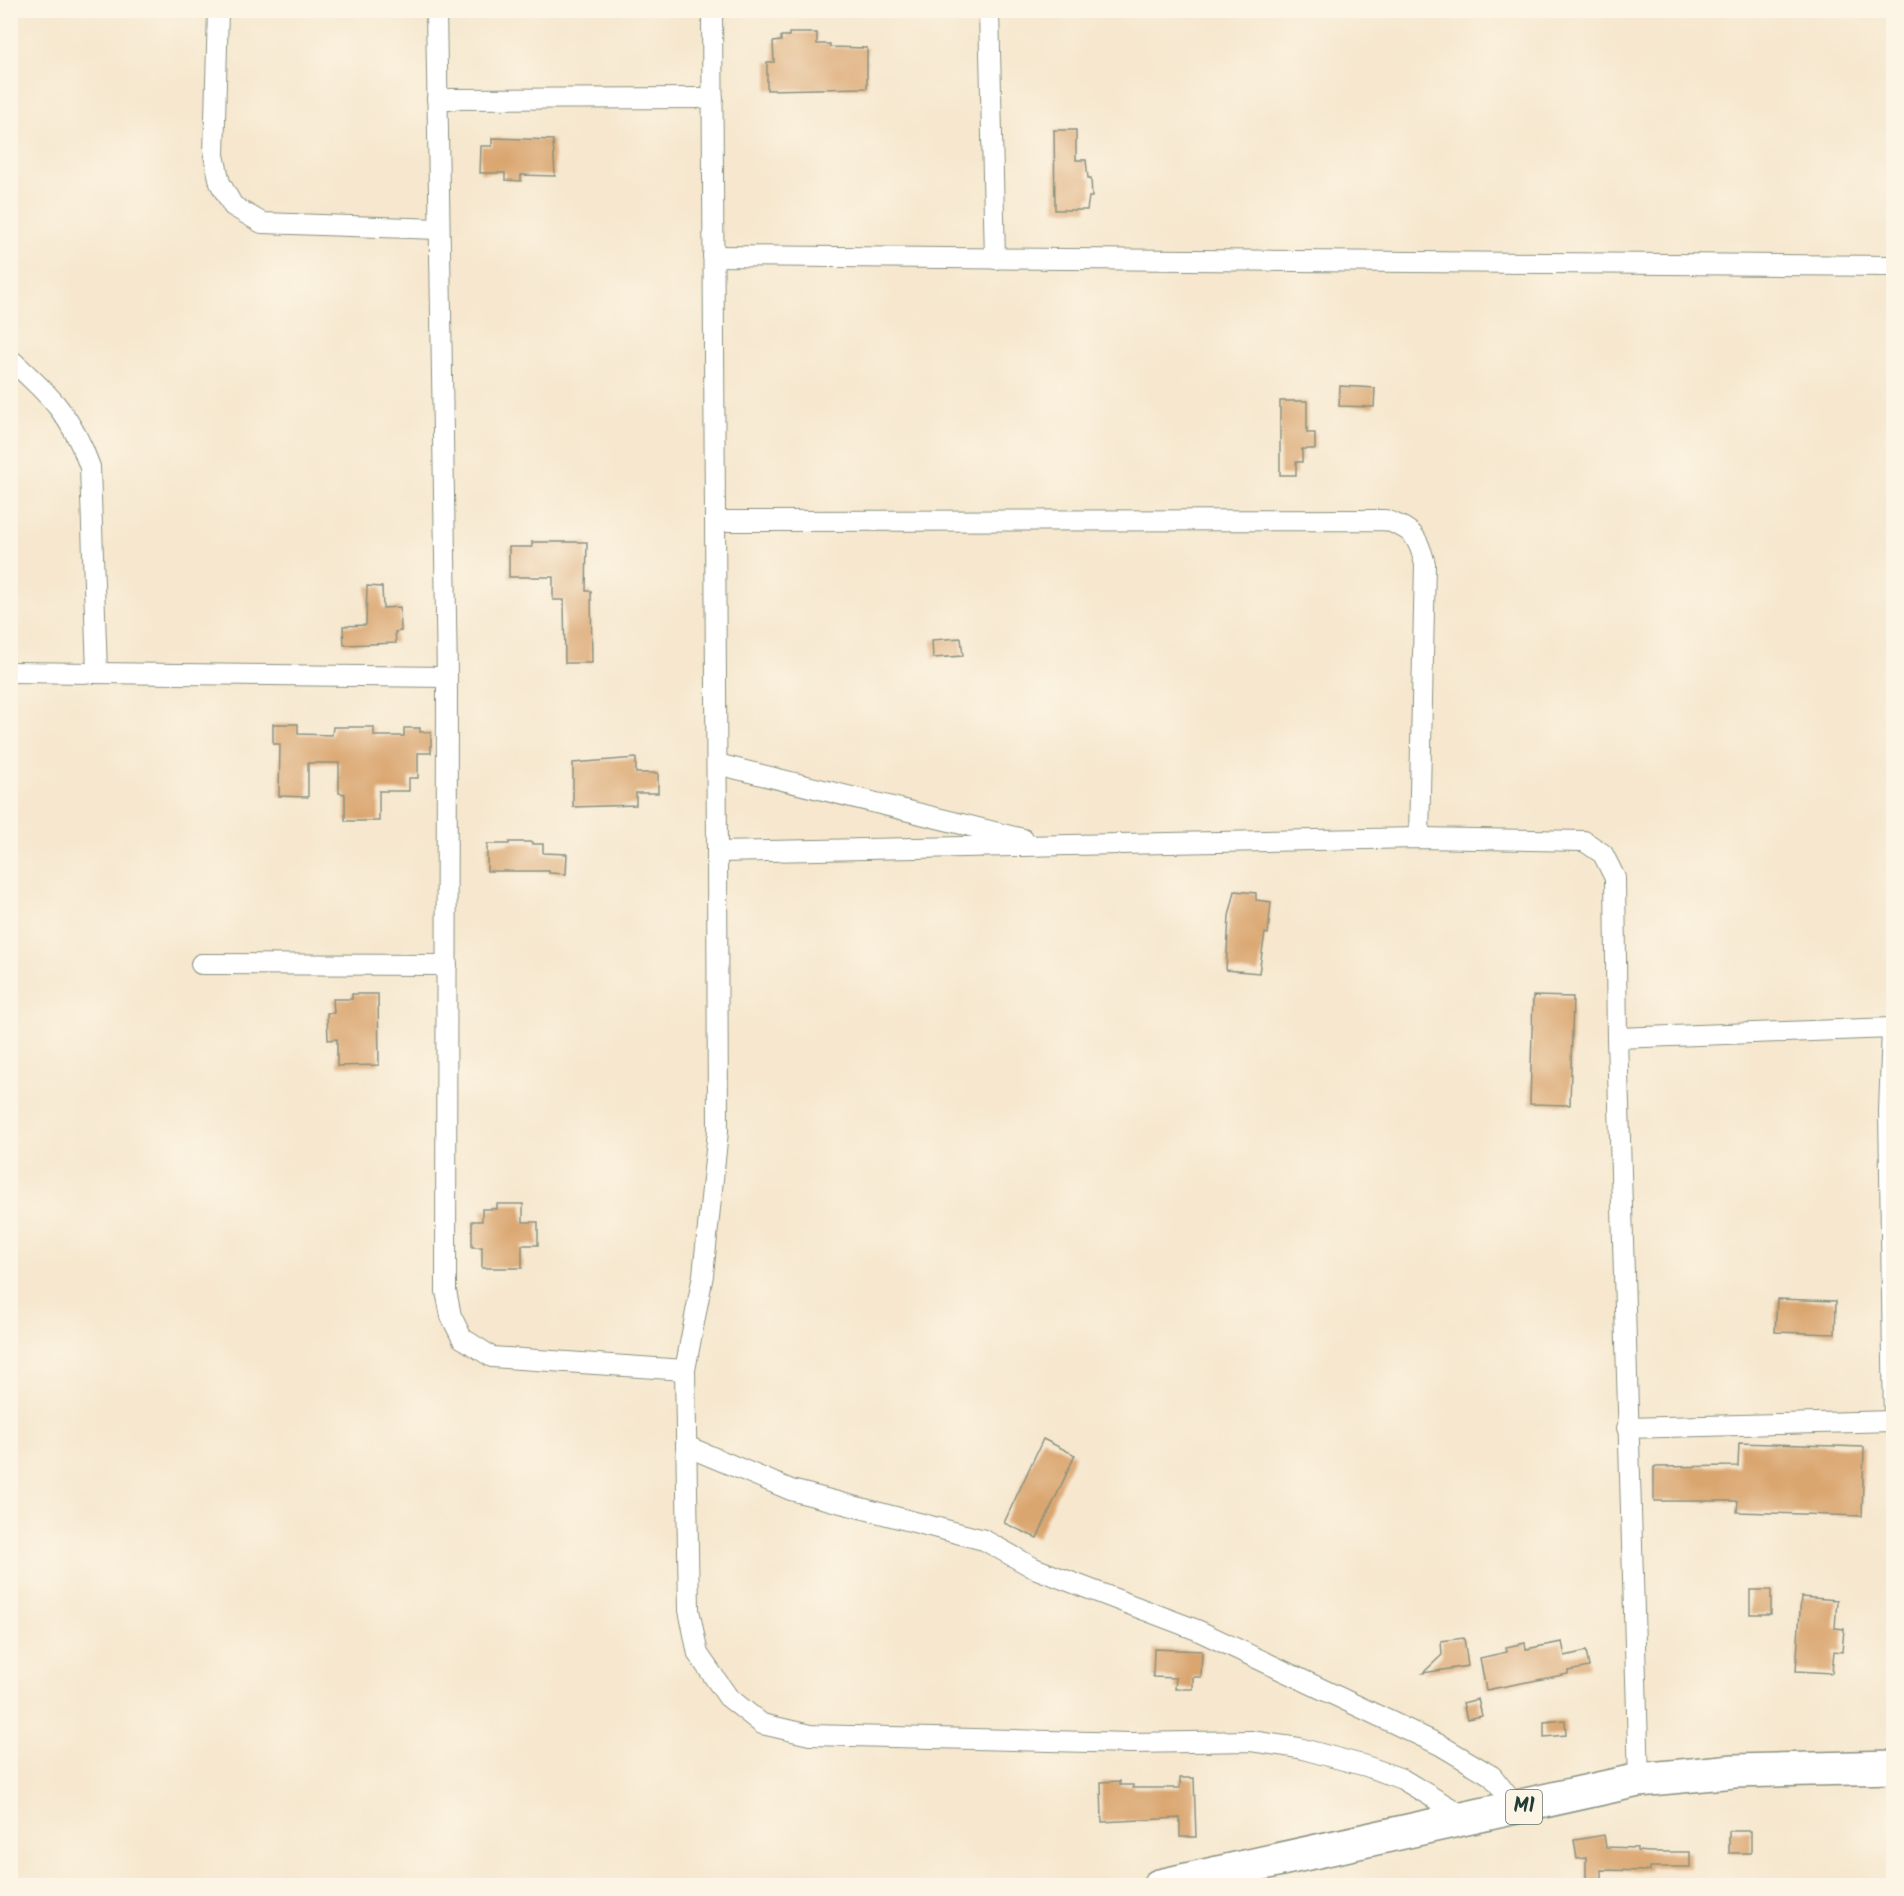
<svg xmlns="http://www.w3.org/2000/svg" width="1904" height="1896" font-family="Kalam,sans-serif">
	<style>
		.building { fill: #daa670 }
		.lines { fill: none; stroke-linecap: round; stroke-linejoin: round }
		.minor-casing { stroke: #8a9281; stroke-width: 22 }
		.trunk-casing { stroke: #8a9281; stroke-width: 36 }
		.minor { stroke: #fff; stroke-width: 20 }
		.trunk { stroke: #fff; stroke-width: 33 }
		.labels { text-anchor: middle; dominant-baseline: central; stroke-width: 5; stroke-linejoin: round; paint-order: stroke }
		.shield { fill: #fcf5e5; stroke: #617469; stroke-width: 1.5 }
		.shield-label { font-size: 20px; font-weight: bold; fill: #1f3d34 }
	</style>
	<rect width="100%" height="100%" fill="#fcf5e5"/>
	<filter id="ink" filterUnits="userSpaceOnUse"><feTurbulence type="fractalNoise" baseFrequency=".0167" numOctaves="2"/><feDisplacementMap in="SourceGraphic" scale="12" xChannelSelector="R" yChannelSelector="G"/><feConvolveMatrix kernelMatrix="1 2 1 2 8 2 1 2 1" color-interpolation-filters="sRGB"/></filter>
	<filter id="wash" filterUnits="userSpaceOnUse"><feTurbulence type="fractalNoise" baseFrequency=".008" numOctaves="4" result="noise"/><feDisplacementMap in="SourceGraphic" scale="24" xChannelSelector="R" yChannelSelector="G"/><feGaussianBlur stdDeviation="1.35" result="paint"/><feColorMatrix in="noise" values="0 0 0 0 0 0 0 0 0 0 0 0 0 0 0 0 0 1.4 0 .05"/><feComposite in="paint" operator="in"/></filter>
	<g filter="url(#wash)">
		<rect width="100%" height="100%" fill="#f6e7ce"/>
		<g id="blocks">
			<g class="building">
				<path d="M 789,33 L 817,33 L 817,44 L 830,44 L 830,47 L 867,48 L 867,88 L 767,90 L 767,62 L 774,62 L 773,42 L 781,41 L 781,36 L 789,36 Z"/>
				<path d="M 1054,130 L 1076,130 L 1076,160 L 1086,160 L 1088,178 L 1091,178 L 1092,197 L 1089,197 L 1087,210 L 1055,210 Z"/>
				<path d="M 492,138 L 553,140 L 555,176 L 521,175 L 521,181 L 505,180 L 505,173 L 480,173 L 481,146 L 492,146 Z"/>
				<path d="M 1340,386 L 1375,388 L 1374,407 L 1339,406 Z"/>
				<path d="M 1280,401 L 1307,401 L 1307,433 L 1315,433 L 1315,449 L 1302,449 L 1302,462 L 1296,462 L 1296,475 L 1280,475 Z"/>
				<path d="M 532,542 L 587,542 L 586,591 L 591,591 L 592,663 L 565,663 L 564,600 L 553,600 L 553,577 L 509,577 L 509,547 L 532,547 Z"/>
				<path d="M 367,586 L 382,587 L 383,608 L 400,607 L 401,631 L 395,632 L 396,643 L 344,645 L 343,626 L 366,625 Z"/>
				<path d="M 961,638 L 963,656 L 933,658 L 932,640 Z"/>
				<path d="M 273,724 L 298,724 L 298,734 L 332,735 L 333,727 L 374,727 L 374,736 L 404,736 L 404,728 L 420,728 L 420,732 L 431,732 L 431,753 L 418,753 L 418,778 L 409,778 L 409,791 L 379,791 L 379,821 L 345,821 L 345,794 L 339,793 L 339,763 L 308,763 L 308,797 L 279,796 L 280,744 L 273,744 Z"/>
				<path d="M 636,758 L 636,773 L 658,773 L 658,793 L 636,793 L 636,805 L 573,807 L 573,763 Z"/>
				<path d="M 509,842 L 533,842 L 533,844 L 543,844 L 543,853 L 567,854 L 566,874 L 549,873 L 549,871 L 487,871 L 487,844 L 509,844 Z"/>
				<path d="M 1235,891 L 1256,893 L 1256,900 L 1271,902 L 1268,934 L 1265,933 L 1259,973 L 1226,970 L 1229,916 Z"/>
				<path d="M 352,994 L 378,994 L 379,1065 L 337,1066 L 337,1039 L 328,1040 L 327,1013 L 334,1013 L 333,999 L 352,999 Z"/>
				<path d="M 1533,996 L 1573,997 L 1570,1105 L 1530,1104 Z"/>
				<path d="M 497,1204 L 523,1204 L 523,1222 L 538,1222 L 538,1245 L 522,1245 L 522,1268 L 482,1268 L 482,1247 L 472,1247 L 472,1221 L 482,1221 L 482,1209 L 497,1209 Z"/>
				<path d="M 1777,1299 L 1836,1301 L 1835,1334 L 1775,1332 Z"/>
				<path d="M 1043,1439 L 1075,1455 L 1037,1538 L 1004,1523 Z"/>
				<path d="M 1739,1443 L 1864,1447 L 1862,1516 L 1737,1512 L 1738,1501 L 1654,1501 L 1654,1467 L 1738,1466 Z"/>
				<rect x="1750" y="1590" width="21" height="24"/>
				<path d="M 1801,1597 L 1837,1600 L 1835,1628 L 1844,1629 L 1842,1652 L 1834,1651 L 1832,1673 L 1796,1671 Z"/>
				<path d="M 1464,1638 L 1468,1666 L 1423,1673 L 1442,1655 L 1441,1641 Z"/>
				<path d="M 1562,1642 L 1565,1656 L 1586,1651 L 1589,1667 L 1568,1671 L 1568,1674 L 1486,1690 L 1480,1658 L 1507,1652 L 1506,1647 L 1525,1643 L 1526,1649 Z"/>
				<path d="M 1154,1649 L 1202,1651 L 1201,1677 L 1193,1677 L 1193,1689 L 1175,1689 L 1176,1678 L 1153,1677 Z"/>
				<path d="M 1478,1699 L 1482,1716 L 1467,1719 L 1463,1703 Z"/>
				<path d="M 1565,1720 L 1566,1735 L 1544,1737 L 1544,1722 Z"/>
				<path d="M 1180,1778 L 1194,1778 L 1196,1837 L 1180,1837 L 1180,1818 L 1102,1822 L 1101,1782 L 1120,1781 L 1120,1785 L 1133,1785 L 1133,1788 L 1180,1788 Z"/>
				<rect x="1729" y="1831" width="22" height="22"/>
				<path d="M 1604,1835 L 1606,1847 L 1637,1848 L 1637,1851 L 1650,1852 L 1690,1852 L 1690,1867 L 1650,1867 L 1650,1871 L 1601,1870 L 1601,1886 L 1586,1886 L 1586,1858 L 1577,1859 L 1574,1840 Z"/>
			</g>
		</g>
	</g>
	<g filter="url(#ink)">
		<use href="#blocks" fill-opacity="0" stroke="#8a9281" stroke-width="1.5"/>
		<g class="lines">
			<g class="minor-casing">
				<g id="minor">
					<path d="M 218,10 L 214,155 L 220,183 L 233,206 L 262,223 L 439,229"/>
					<path d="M 436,10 L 447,677 L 446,1291 L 451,1316 L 462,1338 L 492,1357 L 685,1370"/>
					<path d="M 712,10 L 717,852 L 1419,838 L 1584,841 L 1603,854 L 1615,878 L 1617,1038"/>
					<path d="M 989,10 L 995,259"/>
					<path d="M 437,99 L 713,98"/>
					<path d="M 713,256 L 1894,266"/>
					<path d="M 10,359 C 50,395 72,416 90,467 L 97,673"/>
					<path d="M 715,521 L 1385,520 C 1413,529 1418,536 1425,564 L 1419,838"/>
					<path d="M 10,672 L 447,677"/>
					<path d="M 717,764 L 1023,839"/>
					<path d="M 717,852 L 718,1131 L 703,1275 L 685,1370 L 689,1610 L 698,1654 L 728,1697 L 762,1724 L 810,1735 L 1131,1743 L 1251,1741 L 1299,1748 L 1366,1766 L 1402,1779 L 1467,1818"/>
					<path d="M 201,964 L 447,965"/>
					<path d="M 1627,1428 L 1894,1421"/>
					<path d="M 686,1446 L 791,1490 L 984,1540 L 1034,1568 L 1197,1630 L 1440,1745 L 1492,1776 L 1517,1808"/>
					<path d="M 1639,1780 L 1617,1038 L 1892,1028 L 1889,1111 L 1894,1421"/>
				</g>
			</g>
			<g class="trunk-casing">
				<path id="trunk" d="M 1159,1886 L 1639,1780 L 1734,1771 L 1894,1767"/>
			</g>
			<use href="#minor" class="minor"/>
			<use href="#trunk" class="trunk"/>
		</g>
	</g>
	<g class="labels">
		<rect class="shield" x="1506" y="1790" width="36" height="34" rx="4.5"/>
		<g class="shield-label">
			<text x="1524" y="1807">M1</text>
		</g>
	</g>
	<rect width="1904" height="1896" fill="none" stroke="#fcf5e5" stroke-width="36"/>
</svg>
